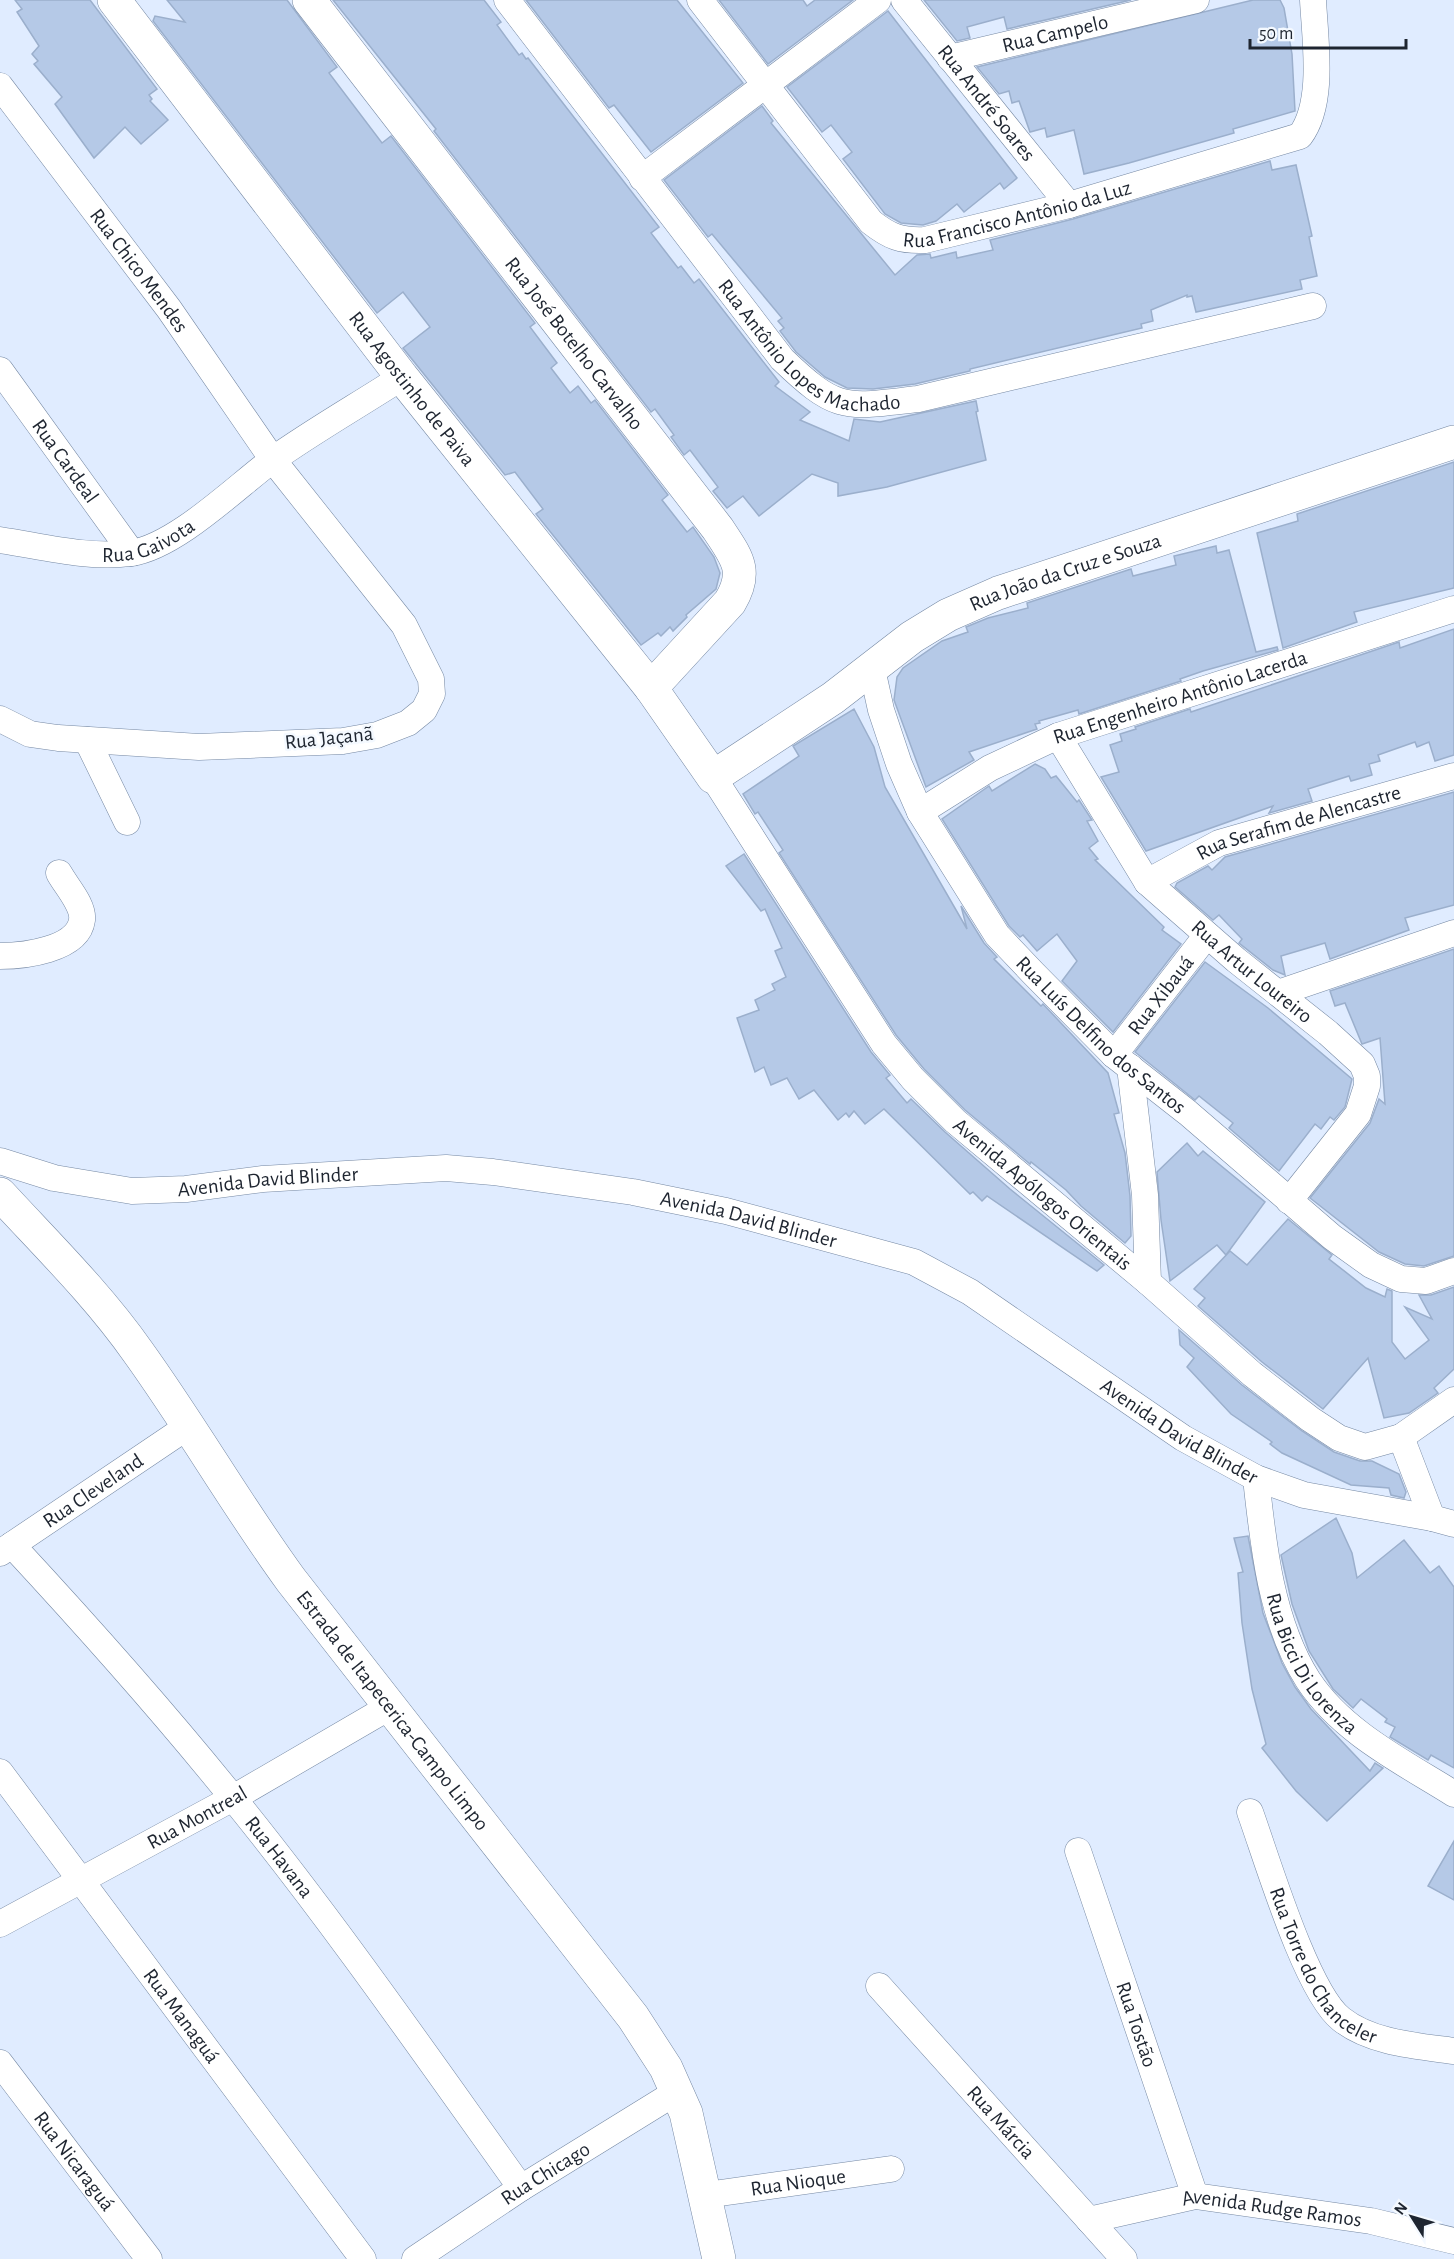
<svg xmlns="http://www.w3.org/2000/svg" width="1454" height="2259" font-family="'Alegreya Sans',sans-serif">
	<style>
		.building { fill: #b5c9e7; stroke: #9bafcc; stroke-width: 1.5 }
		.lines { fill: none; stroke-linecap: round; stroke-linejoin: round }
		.minor-casing { stroke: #7588a3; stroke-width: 27 }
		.major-casing { stroke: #7588a3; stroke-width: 34 }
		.minor { stroke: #fff; stroke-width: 26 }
		.major { stroke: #fff; stroke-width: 33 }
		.labels { text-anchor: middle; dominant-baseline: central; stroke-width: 5; stroke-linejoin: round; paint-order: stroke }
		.street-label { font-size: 21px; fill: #1e2530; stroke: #f4f9ff }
	</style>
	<rect width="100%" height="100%" fill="#e0ecff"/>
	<g class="building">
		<path d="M 15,0 L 90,0 L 157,89 L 149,95 L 152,99 L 150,101 L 168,120 L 141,144 L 125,127 L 94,158 L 55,104 L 62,97 L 34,64 L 38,61 L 32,54 L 39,46 L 17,12 L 22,9 Z"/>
		<path d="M 167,0 L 287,0 L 337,67 L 329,73 L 382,143 L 391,136 L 535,323 L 530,327 L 557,363 L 551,368 L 570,393 L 578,386 L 591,403 L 595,400 L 668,495 L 662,500 L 687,532 L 693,527 L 714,557 L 720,573 L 716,589 L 686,615 L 687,617 L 673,631 L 670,627 L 661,636 L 658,633 L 641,645 L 536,514 L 543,509 L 515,472 L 505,475 L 403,348 L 430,327 L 403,292 L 377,313 L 153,21 L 155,16 L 185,22 Z"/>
		<path d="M 333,0 L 484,0 L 501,22 L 497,25 L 519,55 L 522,53 L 526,59 L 528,58 L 659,227 L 651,233 L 678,268 L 681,266 L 694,283 L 699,279 L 779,382 L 775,386 L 810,412 L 800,420 L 849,441 L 854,419 L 880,422 L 976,401 L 978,411 L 976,412 L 986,460 L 887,487 L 838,496 L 838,483 L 812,474 L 759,516 L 743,496 L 727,508 L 713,491 L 718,487 L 690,450 L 684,455 L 671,437 L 674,435 L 655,409 L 651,412 L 434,131 L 436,129 Z"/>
		<path d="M 526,0 L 677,0 L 743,83 L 651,152 L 614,105 L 609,108 Z"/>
		<path d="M 719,0 L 803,0 L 807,6 L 815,0 L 853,0 L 768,64 Z"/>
		<path d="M 924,0 L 1131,0 L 1007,29 L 1004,17 L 967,27 L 970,38 L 957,41 Z"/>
		<path d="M 1253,0 L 1280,0 L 1284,8 L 1292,54 L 1295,111 L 1233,129 L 1234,133 L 1129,163 L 1084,174 L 1074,130 L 1047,137 L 1045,128 L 1030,132 L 1019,101 L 1012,103 L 1009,91 L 999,94 L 977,67 Z"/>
		<path d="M 888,11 L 1017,178 L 1004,189 L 1000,183 L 964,212 L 957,204 L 936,221 L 923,225 L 901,223 L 885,214 L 843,159 L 852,152 L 831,125 L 822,132 L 787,87 Z"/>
		<path d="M 762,106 L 773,121 L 771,123 L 895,275 L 917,255 L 930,254 L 931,258 L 956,252 L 957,258 L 993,250 L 990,240 L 1073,219 L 1270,161 L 1272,170 L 1296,165 L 1312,236 L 1309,237 L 1317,276 L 1300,280 L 1302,289 L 1196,312 L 1192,296 L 1187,297 L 1187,295 L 1151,310 L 1153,321 L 1141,324 L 1142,328 L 970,369 L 970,371 L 915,384 L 873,389 L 847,388 L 825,377 L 796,352 L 780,331 L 784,328 L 778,321 L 782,318 L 712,234 L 708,237 L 664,180 Z"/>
		<path d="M 1454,462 L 1454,588 L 1354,612 L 1357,622 L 1283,648 L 1257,533 L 1298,521 L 1297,514 Z"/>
		<path d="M 1216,546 L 1217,553 L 1229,550 L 1256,652 L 1277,647 L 1278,650 L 1203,671 L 1180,679 L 1181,681 L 1079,714 L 1078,710 L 1039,721 L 1040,723 L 1035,724 L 1037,729 L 969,752 L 974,760 L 926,787 L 894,700 L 897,677 L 903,668 L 942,641 L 968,632 L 966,627 L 988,618 L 1028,608 L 1027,603 L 1131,569 L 1133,576 L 1176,565 L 1174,556 Z"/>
		<path d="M 1454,629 L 1454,755 L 1435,761 L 1429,742 L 1417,747 L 1415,742 L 1378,755 L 1380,761 L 1369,764 L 1372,775 L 1351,781 L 1349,776 L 1308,789 L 1312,801 L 1269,813 L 1273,806 L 1146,851 L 1101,777 L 1119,772 L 1110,745 L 1122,741 L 1120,734 L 1136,729 L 1135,727 L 1190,709 L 1191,712 L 1399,642 L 1400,648 Z"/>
		<path d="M 854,709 L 874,747 L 885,787 L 967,929 L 961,906 L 984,943 L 997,957 L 994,959 L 1041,1006 L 1043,1004 L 1108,1073 L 1119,1113 L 1114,1114 L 1125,1153 L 1130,1196 L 1131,1236 L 1125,1243 L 1081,1206 L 1066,1190 L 1031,1162 L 1030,1164 L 965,1110 L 924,1069 L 896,1035 L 779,853 L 783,850 L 758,812 L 755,814 L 743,794 L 799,756 L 793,746 Z"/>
		<path d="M 1035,764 L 1045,769 L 1051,778 L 1056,776 L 1077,802 L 1079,800 L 1092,820 L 1087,821 L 1098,841 L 1089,848 L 1098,859 L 1095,860 L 1164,927 L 1162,930 L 1181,944 L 1113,1032 L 1062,981 L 1077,961 L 1057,934 L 1037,951 L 1023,935 L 1020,937 L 1009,926 L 942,819 L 989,786 L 992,791 Z"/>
		<path d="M 1454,792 L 1454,905 L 1405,918 L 1409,930 L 1330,959 L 1325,943 L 1281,956 L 1285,975 L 1273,970 L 1239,943 L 1242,939 L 1219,915 L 1213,920 L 1175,887 L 1177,883 L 1208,866 L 1212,870 L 1225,857 Z"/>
		<path d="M 744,854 L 871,1052 L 890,1075 L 886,1078 L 907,1103 L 911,1099 L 945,1132 L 1010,1189 L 1104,1265 L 1097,1271 L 987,1196 L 982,1201 L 973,1192 L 970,1194 L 884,1109 L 865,1124 L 854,1111 L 849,1117 L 846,1113 L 838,1120 L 814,1090 L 799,1099 L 787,1078 L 771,1085 L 764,1067 L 755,1072 L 737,1018 L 759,1010 L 755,1000 L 775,990 L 772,984 L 786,977 L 775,951 L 782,948 L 765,909 L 761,911 L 726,866 Z"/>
		<path d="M 1454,949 L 1454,1256 L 1424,1266 L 1405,1264 L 1379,1252 L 1310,1198 L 1370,1123 L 1379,1099 L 1385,1104 L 1380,1038 L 1362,1044 L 1345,1003 L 1335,1006 L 1330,991 Z"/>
		<path d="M 1205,962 L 1268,1008 L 1352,1079 L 1345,1107 L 1334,1120 L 1330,1117 L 1321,1129 L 1315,1124 L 1279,1171 L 1229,1128 L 1233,1123 L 1199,1096 L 1195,1100 L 1135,1052 Z"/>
		<path d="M 1187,1143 L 1198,1156 L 1203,1151 L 1265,1202 L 1226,1255 L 1217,1245 L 1170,1281 L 1161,1220 L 1157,1172 Z"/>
		<path d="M 1288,1219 L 1332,1255 L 1329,1259 L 1366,1288 L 1385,1297 L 1387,1289 L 1392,1291 L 1392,1342 L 1405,1359 L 1429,1340 L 1405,1307 L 1432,1319 L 1419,1295 L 1431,1295 L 1454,1287 L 1454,1369 L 1434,1388 L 1438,1393 L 1409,1413 L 1384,1418 L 1368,1358 L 1323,1409 L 1262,1362 L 1198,1306 L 1205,1298 L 1194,1289 L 1230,1251 L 1247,1265 Z"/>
		<path d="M 1179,1330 L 1242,1385 L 1302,1431 L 1334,1452 L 1360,1461 L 1372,1461 L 1399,1474 L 1406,1492 L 1404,1498 L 1391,1495 L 1389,1488 L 1351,1485 L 1282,1453 L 1270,1444 L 1272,1442 L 1231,1414 L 1187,1367 L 1194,1358 L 1180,1345 Z"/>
		<path d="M 1336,1518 L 1352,1553 L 1357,1578 L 1404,1540 L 1430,1573 L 1439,1566 L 1454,1587 L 1454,1768 L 1431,1755 L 1428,1760 L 1390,1737 L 1395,1727 L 1385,1722 L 1387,1719 L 1361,1699 L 1353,1708 L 1333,1689 L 1309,1651 L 1292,1604 L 1281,1555 Z"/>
		<path d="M 1248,1536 L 1263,1613 L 1282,1663 L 1295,1687 L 1311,1709 L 1370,1771 L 1375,1763 L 1383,1768 L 1327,1821 L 1296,1791 L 1262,1748 L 1266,1744 L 1252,1689 L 1242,1623 L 1238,1573 L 1243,1572 L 1234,1538 Z"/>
		<path d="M 1454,1841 L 1454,1900 L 1428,1886 Z"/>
	</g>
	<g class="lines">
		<g class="minor-casing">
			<g id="minor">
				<path id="s1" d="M 507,0 L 782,359 C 838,413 845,407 918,399 L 1313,306"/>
				<path id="s2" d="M 700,0 L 871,222 C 890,237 901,241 925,240 L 1069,205 L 1300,136 C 1325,103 1315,40 1313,0"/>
				<path id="s3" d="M 904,0 L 1069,205"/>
				<path id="s4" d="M 950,58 L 1196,0"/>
				<path id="s5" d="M 0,86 L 169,309 L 273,460 L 404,625 L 431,679 L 432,694 L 424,710 L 408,723 L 377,735 L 343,741 L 199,747 L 58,738 L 30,734 L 0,719"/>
				<path d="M 642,178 L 878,0"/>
				<path id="s6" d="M 0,370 L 132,553"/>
				<path id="s7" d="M 0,540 C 41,546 89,559 131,553 C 175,547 235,488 271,461 C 313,431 359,405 402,377"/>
				<path id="s8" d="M 872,669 L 881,710 L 899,764 L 920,812 L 997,935 L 1033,973 L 1114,1055 L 1188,1113 L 1332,1237 L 1371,1265 L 1401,1279 L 1426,1281 L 1454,1271"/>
				<path id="s9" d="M 1058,736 L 1147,882 L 1236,960 L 1328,1033 L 1362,1064 L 1367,1076 L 1367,1086 L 1358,1114 L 1289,1201"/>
				<path d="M 87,740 L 127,822"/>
				<path id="s10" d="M 713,777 L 884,1044 L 913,1079 L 955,1121 L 1148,1282 L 1252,1374 L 1310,1419 L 1339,1438 L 1365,1447 L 1401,1437 L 1432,1518"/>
				<path id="s11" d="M 920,812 L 990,768 L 1058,736 L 1454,609"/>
				<path id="s12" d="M 1147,882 L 1219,843 L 1454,776"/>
				<path d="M 0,956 C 23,956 78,950 82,920 C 84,905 66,886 59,873"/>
				<path d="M 1278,993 L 1454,933"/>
				<path id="s13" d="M 1114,1055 L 1207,935"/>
				<path d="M 1130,1067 L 1145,1195 L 1148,1282"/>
				<path id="s14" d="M 0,1161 L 54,1178 L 132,1191 L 186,1189 L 263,1179 L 446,1168 L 493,1172 L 633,1192 L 726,1211 L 914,1262 L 970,1292 L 1183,1438 L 1256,1478 L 1304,1495 L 1432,1518 L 1454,1524"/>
				<path d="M 1401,1437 L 1454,1400"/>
				<path id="s15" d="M 1256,1478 C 1263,1544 1271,1622 1308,1680 C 1342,1732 1403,1762 1454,1794"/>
				<path id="s16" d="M 12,1545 C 88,1627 163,1711 233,1798 C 335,1924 427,2057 521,2188"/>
				<path id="s17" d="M 0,1553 L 187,1427"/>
				<path id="s18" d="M 0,1772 L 363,2259"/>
				<path id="s19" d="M 1250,1812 C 1267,1859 1306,1991 1341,2019 C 1371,2043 1417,2046 1454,2051"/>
				<path id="s20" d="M 1078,1851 L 1195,2196"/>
				<path id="s21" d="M 0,1924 L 233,1798 L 391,1706"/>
				<path id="s22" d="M 879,1986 L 1124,2259"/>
				<path id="s23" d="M 0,2063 L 149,2259"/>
				<path id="s24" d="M 706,2195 L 891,2169"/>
				<path id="s25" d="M 1089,2220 L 1195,2196 L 1371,2221 L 1454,2241"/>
				<path id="s26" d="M 415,2259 L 521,2188 L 678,2091"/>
			</g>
		</g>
		<g class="major-casing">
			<g id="major">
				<path id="s27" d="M 114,0 L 402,377 L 651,688 L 713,777 L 833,698 L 912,637 L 948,615 L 998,593 L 1454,442"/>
				<path id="s28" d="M 309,0 L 718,529 C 736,557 749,570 730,602 L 651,688"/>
				<path id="s29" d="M 0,1194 C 47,1245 98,1295 138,1352 C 192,1427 237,1506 291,1580 L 633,2017 L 666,2068 L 686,2113 L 719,2259"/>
			</g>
		</g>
		<use href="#minor" class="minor"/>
		<use href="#major" class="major"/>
	</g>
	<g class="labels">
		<g class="street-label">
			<text stroke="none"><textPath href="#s4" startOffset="108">Rua Campelo</textPath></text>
			<text stroke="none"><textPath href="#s3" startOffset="132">Rua André Soares</textPath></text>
			<text stroke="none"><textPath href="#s2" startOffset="434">Rua Francisco Antônio da Luz</textPath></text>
			<text stroke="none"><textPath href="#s5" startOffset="231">Rua Chico Mendes</textPath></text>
			<text stroke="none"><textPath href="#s1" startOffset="470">Rua Antônio Lopes Machado</textPath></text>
			<text stroke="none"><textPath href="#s28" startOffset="434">Rua José Botelho Carvalho</textPath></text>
			<text stroke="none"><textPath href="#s27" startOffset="490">Rua Agostinho de Paiva</textPath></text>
			<text stroke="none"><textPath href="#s6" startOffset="112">Rua Cardeal</textPath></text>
			<text stroke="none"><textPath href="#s7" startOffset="152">Rua Gaivota</textPath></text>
			<text stroke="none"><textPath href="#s27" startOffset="1392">Rua João da Cruz e Souza</textPath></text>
			<text stroke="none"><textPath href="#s11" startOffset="286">Rua Engenheiro Antônio Lacerda</textPath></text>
			<text transform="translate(329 738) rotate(-6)">Rua Jaçanã</text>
			<text stroke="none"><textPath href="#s12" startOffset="164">Rua Serafim de Alencastre</textPath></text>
			<text stroke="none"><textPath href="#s9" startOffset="309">Rua Artur Loureiro</textPath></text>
			<text stroke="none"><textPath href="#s13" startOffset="76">Rua Xibauá</textPath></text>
			<text stroke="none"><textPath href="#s8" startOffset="441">Rua Luís Delfino dos Santos</textPath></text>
			<text stroke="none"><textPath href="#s14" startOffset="272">Avenida David Blinder</textPath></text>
			<text stroke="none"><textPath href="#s10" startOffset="536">Avenida Apólogos Orientais</textPath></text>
			<text stroke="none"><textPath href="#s14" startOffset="758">Avenida David Blinder</textPath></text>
			<text stroke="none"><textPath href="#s14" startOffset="1244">Avenida David Blinder</textPath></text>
			<text stroke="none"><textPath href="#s17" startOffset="112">Rua Cleveland</textPath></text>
			<text stroke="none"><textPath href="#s15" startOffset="198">Rua Bicci Di Lorenza</textPath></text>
			<text stroke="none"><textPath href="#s29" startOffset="650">Estrada de Itapecerica-Campo Limpo</textPath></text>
			<text stroke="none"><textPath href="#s21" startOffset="224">Rua Montreal</textPath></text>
			<text stroke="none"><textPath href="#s16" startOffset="411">Rua Havana</textPath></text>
			<text stroke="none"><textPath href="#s19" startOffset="174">Rua Torre do Chanceler</textPath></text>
			<text stroke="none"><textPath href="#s18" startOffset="304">Rua Managuá</textPath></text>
			<text stroke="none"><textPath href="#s20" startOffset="183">Rua Tostão</textPath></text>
			<text stroke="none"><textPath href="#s22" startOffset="183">Rua Márcia</textPath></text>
			<text stroke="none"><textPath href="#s23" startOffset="123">Rua Nicaraguá</textPath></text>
			<text stroke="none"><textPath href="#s26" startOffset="156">Rua Chicago</textPath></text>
			<text stroke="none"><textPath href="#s24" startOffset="93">Rua Nioque</textPath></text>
			<text stroke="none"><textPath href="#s25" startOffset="186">Avenida Rudge Ramos</textPath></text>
		</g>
	</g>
	<g transform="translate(1412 2217) rotate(307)" stroke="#f4f9ff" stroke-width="4.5" paint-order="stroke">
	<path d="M0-4.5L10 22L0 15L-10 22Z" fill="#1e2530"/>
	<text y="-9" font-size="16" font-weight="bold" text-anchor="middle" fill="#1e2530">N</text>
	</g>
	<path d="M1250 39v9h156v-9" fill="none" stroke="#1e2530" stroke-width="3"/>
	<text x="1259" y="39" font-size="18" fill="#1e2530" stroke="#f4f9ff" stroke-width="4.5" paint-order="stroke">50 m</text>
</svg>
